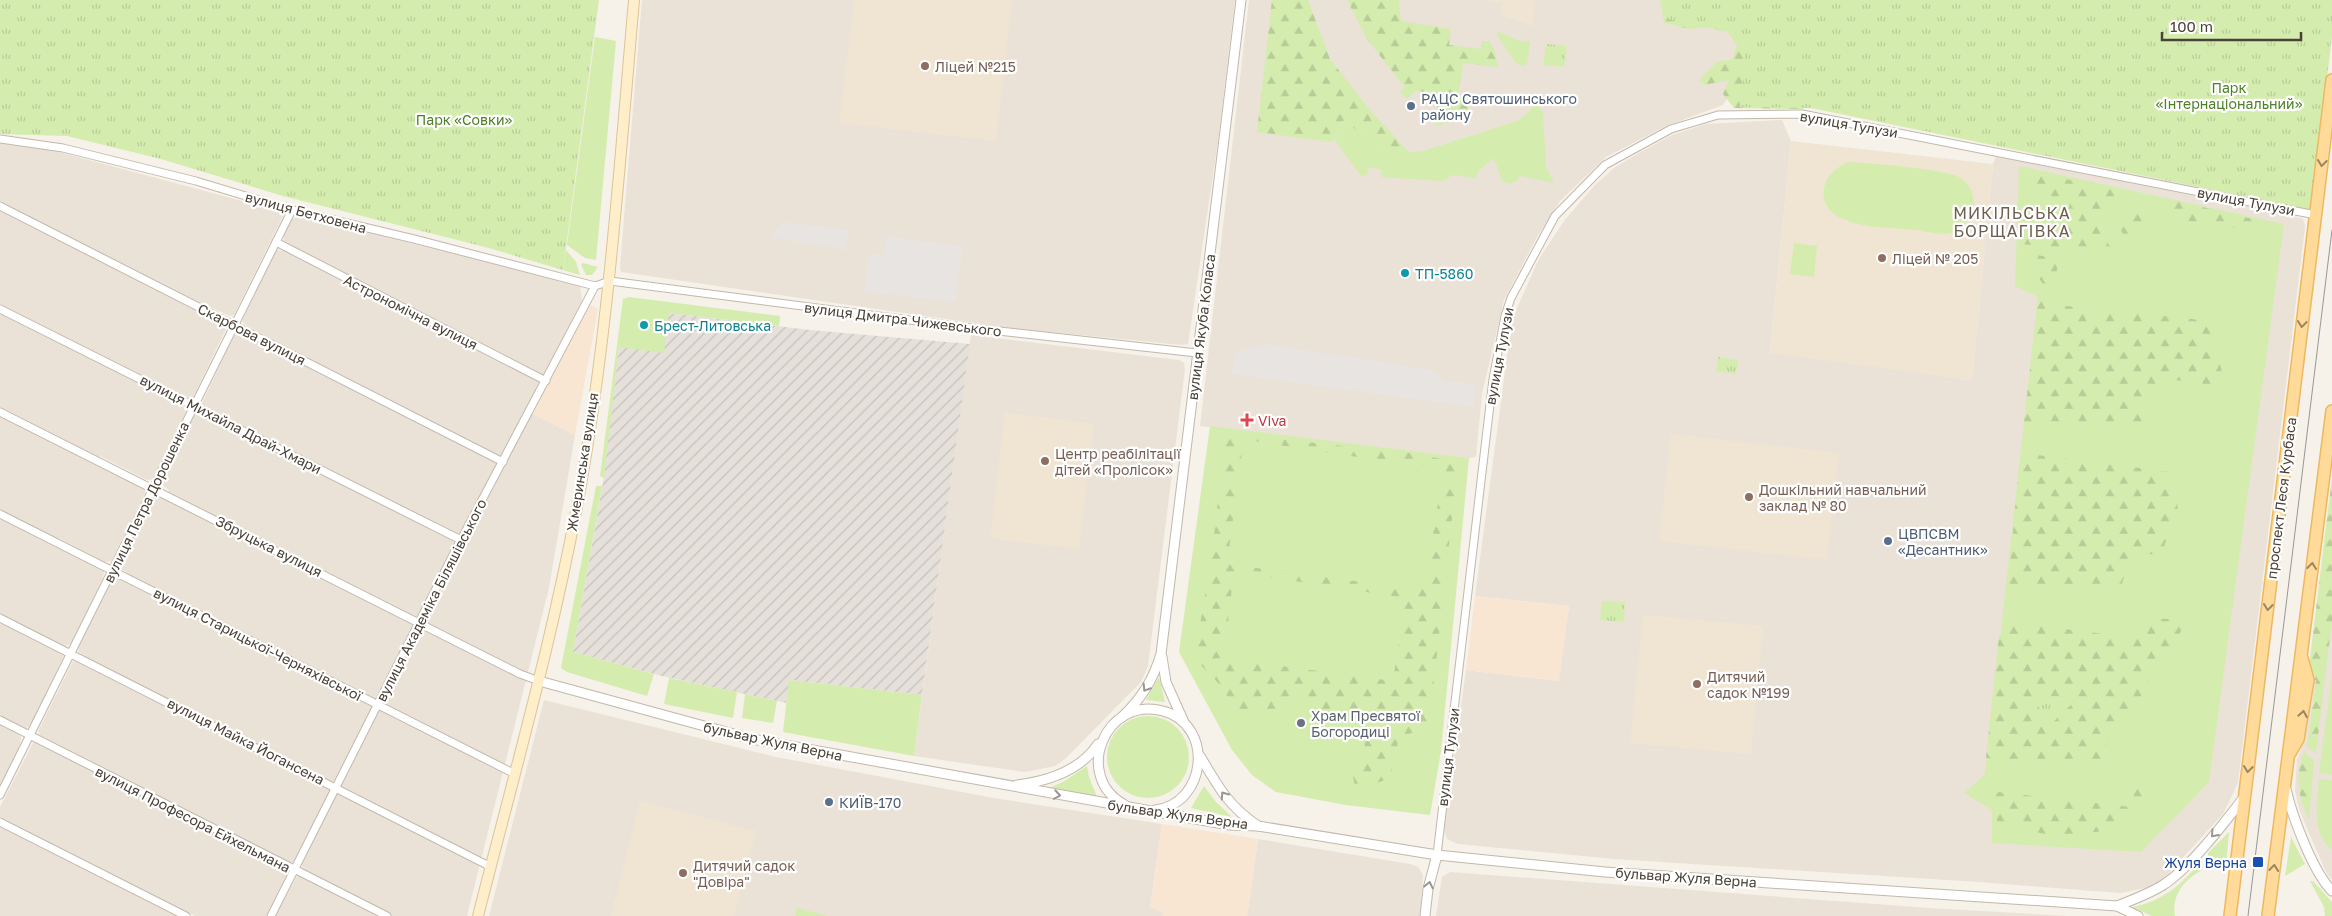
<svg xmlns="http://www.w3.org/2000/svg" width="2332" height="916" font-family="'Golos Text',sans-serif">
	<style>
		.residential { fill: #eae2d7 }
		.commercial { fill: #f8e6d3 }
		.industrial { fill: url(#industrial-furrows) }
		.education { fill: #f0e5d2 }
		.grass { fill: #d5ecaf }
		.forest { fill: url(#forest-firs) }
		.park { fill: url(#park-tufts) }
		.parking { fill: #e7e4e1 }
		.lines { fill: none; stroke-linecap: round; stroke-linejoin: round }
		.minor-casing { stroke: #c2b8ab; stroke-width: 9 }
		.tertiary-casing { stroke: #c2b8ab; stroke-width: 11 }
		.secondary-casing { stroke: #dcc598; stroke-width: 12 }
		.primary-casing { stroke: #edb860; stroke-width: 14 }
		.minor { stroke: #fff; stroke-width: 7 }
		.tertiary { stroke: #fff; stroke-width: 9 }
		.secondary { stroke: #ffeeca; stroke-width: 10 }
		.primary { stroke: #ffda99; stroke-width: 11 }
		.tram { stroke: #989898; stroke-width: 1 }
		.oneway { stroke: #9b8663 }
		.oneway2 { stroke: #9b9691 }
		.education-dot { fill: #8d6e63; stroke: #fff; stroke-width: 2 }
		.service-dot { fill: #5c6f8a; stroke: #fff; stroke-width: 2 }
		.culture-dot { fill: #0f9aa8; stroke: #fff; stroke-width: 2 }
		.health-dot { fill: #e0444e; stroke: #fff; stroke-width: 2 }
		.worship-dot { fill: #6b7280; stroke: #fff; stroke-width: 2 }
		.transit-dot { fill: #1a4fb4; stroke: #fff; stroke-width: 2 }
		.labels { text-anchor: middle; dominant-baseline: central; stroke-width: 4.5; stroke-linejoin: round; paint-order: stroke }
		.education-label { font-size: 14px; fill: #785e54; stroke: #fff; text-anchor: start }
		.park-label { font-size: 14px; fill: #4e8124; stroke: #fff }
		.service-label { font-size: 14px; fill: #4e5e75; stroke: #fff; text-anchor: start }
		.street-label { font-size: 14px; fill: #4a4137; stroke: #fff }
		.culture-label { font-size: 14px; fill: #0d838f; stroke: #fff; text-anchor: start }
		.health-label { font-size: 14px; fill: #be3a42; stroke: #fff; text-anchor: start }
		.worship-label { font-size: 14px; fill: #5b616d; stroke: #fff; text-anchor: start }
		.transit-label { font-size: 14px; fill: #164399; stroke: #fff; text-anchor: end }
		.quarter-label { font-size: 16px; letter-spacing: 1px; fill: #6e5e4d; stroke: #fff }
	</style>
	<defs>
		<pattern id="industrial-furrows" width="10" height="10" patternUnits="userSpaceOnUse" patternTransform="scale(1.25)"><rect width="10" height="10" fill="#e5e0da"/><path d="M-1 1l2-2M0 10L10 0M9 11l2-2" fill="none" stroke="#c6c1bc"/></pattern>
		<pattern id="forest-firs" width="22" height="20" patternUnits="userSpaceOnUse" patternTransform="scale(1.25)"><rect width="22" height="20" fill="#d5ecaf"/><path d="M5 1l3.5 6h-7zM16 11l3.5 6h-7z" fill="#b8cc97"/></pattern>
		<pattern id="park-tufts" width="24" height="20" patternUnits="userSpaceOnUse" patternTransform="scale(1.25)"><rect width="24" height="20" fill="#d5ecaf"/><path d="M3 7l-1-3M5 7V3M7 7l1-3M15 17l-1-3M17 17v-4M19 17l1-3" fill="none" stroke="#b8cc97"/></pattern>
	</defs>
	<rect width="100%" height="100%" fill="#f6f1e9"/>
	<g class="residential">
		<path d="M 642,0 L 1235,0 L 1218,141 L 1188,344 L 1182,345 L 1008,328 L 621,272 L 620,266 Z"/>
		<path d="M 1249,0 L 1788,0 L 1723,105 L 1666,126 L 1606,157 L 1560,201 L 1537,237 L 1504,300 L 1482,394 L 1476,457 L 1469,458 L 1200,426 Z"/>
		<path d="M 1782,120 L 1791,141 L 1770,352 L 1972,380 L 1993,164 L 1996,156 L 2288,214 L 2303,219 L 2305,227 L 2238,783 L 2223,814 L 2164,878 L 2146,888 L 2120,893 L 1978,882 L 1614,859 L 1458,844 L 1447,839 L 1444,829 L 1466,670 L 1558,681 L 1569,606 L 1475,596 L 1512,319 L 1539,259 L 1564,221 L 1594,186 L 1614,168 L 1639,153 L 1672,135 L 1706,124 Z"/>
		<path d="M 6,142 L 63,153 L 279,211 L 284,214 L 234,315 L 230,316 L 206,305 L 202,312 L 225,324 L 226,329 L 193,398 L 187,398 L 165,387 L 161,394 L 182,405 L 186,412 L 153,479 L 147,480 L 100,456 L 97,463 L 145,489 L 146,491 L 113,558 L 111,561 L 105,562 L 59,538 L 55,545 L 104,571 L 103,578 L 71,644 L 65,646 L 16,622 L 13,628 L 61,652 L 64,656 L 32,724 L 26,728 L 0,716 L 0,210 L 25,222 L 29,216 L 0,201 L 0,143 Z"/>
		<path d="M 299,216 L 580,285 L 582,301 L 527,411 L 575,435 L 549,588 L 467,916 L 386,916 L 388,912 L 304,870 L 302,866 L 293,862 L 289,862 L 40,735 L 38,731 L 73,661 L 83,662 L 86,656 L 79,652 L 78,648 L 112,580 L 118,577 L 124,580 L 128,573 L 120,568 L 121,562 L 155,494 L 165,497 L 169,490 L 160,483 L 193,417 L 195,415 L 201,414 L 214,420 L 218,413 L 203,406 L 202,403 L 233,337 L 236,334 L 243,333 L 269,345 L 272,339 L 246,325 L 242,321 L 275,252 L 277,250 L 284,251 L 335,276 L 338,270 L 284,241 L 284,234 L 292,219 Z"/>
		<path d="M 971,335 L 1179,360 L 1184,363 L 1185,369 L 1148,666 L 1141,682 L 1065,759 L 1055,766 L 1025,772 L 914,756 Z"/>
		<path d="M 2332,478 L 2332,880 L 2327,874 L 2309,833 L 2299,809 L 2295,790 L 2297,760 L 2304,741 L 2312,680 L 2310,659 Z"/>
		<path d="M 544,700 L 776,757 L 994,798 L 1162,824 L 1150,907 L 1161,911 L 1163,916 L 489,916 Z"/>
		<path d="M 0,724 L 16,732 L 21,737 L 20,745 L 0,787 Z"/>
		<path d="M 34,741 L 284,868 L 287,874 L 266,916 L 195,916 L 0,817 L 0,807 Z"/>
		<path d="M 0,826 L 178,916 L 0,916 Z"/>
		<path d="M 1258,839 L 1410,864 L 1418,867 L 1423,875 L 1420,916 L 1247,916 Z"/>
		<path d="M 1450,872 L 1929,908 L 2068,916 L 1436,916 L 1442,877 Z"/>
		<path d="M 297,876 L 300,876 L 379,916 L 275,916 Z"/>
	</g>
	<g class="commercial">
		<path d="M 589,304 L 598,309 L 575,435 L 533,414 Z"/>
		<path d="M 1475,596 L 1569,606 L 1559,681 L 1466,670 Z"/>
		<path d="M 1162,824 L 1258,839 L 1247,916 L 1163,916 L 1161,911 L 1150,908 Z"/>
	</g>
	<path class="industrial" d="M 669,313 L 810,330 L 970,344 L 922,695 L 790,680 L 786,703 L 662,676 L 573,652 L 603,482 L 619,347 Z"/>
	<g class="education">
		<path d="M 854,0 L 1012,0 L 996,141 L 839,123 Z"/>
		<path d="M 1488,0 L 1535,0 L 1532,26 L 1500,14 L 1502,3 Z"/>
		<path d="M 1791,141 L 1993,164 L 1972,380 L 1770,353 Z"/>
		<path d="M 1005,413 L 1094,424 L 1079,549 L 990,538 Z"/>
		<path d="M 1671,434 L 1839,453 L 1827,560 L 1659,541 Z"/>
		<path d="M 1643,615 L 1763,626 L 1751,754 L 1630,743 Z"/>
		<path d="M 640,801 L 756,831 L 734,916 L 611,916 Z"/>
	</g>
	<g class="grass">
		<path d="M 1497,31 L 1517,40 L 1530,42 L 1527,64 L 1523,66 L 1515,62 L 1497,35 Z"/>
		<path d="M 595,37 L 616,41 L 596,260 L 585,258 L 567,245 Z"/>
		<path d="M 1536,103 L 1543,112 L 1546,167 L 1554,183 L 1520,176 L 1517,181 L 1509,184 L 1502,181 L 1494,158 L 1479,170 L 1476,178 L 1453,175 L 1442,181 L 1381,177 L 1381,169 L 1368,168 L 1367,175 L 1361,176 L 1334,139 L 1344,120 L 1378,148 L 1409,152 L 1423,151 L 1517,121 L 1527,114 Z"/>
		<path d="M 1849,162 C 1868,163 1945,169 1959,177 C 1981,189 1977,223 1954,232 C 1943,236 1928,232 1916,230 C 1889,227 1817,230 1824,188 C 1827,174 1837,167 1849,162 Z"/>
		<path d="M 2019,166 L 2284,224 L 2209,782 L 2141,852 L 1992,843 L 1992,810 L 1964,793 L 1985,774 L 2038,297 L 2015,286 Z"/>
		<path d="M 1794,243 L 1817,246 L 1814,277 L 1790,274 Z"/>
		<path d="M 566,250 L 576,262 L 580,275 L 563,270 Z"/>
		<path d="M 583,263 L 598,267 L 592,275 L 586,275 L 581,265 Z"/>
		<path d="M 629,297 L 780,316 L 779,326 L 669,313 L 664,353 L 619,347 L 604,478 L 600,476 L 623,299 Z"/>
		<path d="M 1210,426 L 1469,458 L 1441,751 L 1430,815 L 1346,805 L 1276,792 L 1252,775 L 1232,750 L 1179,652 Z"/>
		<path d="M 596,486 L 602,486 L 573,652 L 654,674 L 647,696 L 567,672 L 561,668 Z"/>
		<path d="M 2332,673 L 2332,775 L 2319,773 Z"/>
		<path d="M 1159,677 L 1165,702 L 1146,700 Z"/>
		<path d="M 669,678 L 737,692 L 733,718 L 664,704 Z"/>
		<path d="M 789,680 L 922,695 L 914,756 L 783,732 Z"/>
		<path d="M 745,694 L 777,701 L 773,723 L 742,718 Z"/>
		<circle cx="1148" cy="757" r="41"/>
		<path d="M 1087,766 L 1089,777 L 1097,797 L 1044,790 L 1063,782 Z"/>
		<path d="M 2319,779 L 2332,780 L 2332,850 C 2311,833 2317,802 2319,779 Z"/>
		<path d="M 1204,786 L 1216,802 L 1232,817 L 1191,808 Z"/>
		<path d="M 2229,832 L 2226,865 L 2220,866 L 2219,871 L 2208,857 L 2208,853 Z"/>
		<path d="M 2291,837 L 2305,864 L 2285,876 Z"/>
		<path d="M 2199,863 L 2202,870 C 2185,879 2171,895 2175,916 L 2152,916 L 2132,907 C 2159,903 2182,885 2199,863 Z"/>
		<path d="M 2310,881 L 2313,881 L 2332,902 L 2332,916 L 2325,916 L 2324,907 Z"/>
	</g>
	<g class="forest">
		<path d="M 1272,0 L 1308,0 L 1330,59 L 1370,110 L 1409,152 L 1378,148 L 1344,120 L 1332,142 L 1257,132 Z"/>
		<path d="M 1347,0 L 1399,0 L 1401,21 L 1451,29 L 1449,45 L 1481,49 L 1482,41 L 1489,41 L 1494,49 L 1498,67 L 1463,63 L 1458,97 L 1469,104 L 1466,115 L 1454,121 L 1436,126 L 1438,94 L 1416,91 L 1407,99 L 1400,92 L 1405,88 L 1367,39 Z"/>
		<path d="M 1660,0 L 1817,0 L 1803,109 L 1734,108 L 1723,94 L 1729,80 L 1705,85 L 1699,80 L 1718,61 L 1732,60 L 1737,45 L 1723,26 L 1688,29 L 1664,23 Z"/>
		<path d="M 2030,173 L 2123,189 L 2103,207 L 2099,229 L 2114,253 L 2021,244 L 2023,222 L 2063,227 L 2071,200 L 2033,193 L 2025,184 Z"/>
		<path d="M 2169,199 L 2261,221 L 2249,230 L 2174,219 Z"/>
		<path d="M 2134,210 L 2146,213 L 2146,231 L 2128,240 L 2115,223 Z"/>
		<path d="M 2037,255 L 2059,259 L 2054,287 L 2042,283 L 2034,269 L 2026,262 L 2032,256 Z"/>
		<path d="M 2038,297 L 2067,306 L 2211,321 L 2225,387 L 2175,380 L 2150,393 L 2144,425 L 2024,422 Z"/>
		<path d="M 1226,435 L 1244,437 L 1227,564 L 1407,588 L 1424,589 L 1444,467 L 1333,454 L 1255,441 L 1249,436 L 1420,454 L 1458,463 L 1429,726 L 1399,738 L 1390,778 L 1356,791 L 1352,772 L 1365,746 L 1355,718 L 1328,715 L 1297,700 L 1272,712 L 1237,711 L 1219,684 L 1199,663 L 1228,659 L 1393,681 L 1405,598 L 1243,573 L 1233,579 L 1224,658 L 1194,660 L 1211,560 Z"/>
		<path d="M 2037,455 L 2172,472 L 2178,509 L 2162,552 L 2131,558 L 2121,586 L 2008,588 L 2019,464 Z"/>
		<path d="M 2332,478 L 2332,621 L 2316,753 L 2307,747 L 2316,680 L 2312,680 L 2310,659 Z"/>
		<path d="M 2147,618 L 2189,620 L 2152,672 L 2135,715 L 2113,730 L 2099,762 L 1999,760 L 1986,758 L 1999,635 L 2018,623 L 2144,639 Z"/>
		<path d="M 2304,752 L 2314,760 L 2309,819 C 2298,799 2295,774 2304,752 Z"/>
		<path d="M 2134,786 L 2159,787 L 2144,808 L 2118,829 L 2057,837 L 1998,823 L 1990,799 L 1998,792 L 2131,807 Z"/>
	</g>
	<g class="park">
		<path d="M 0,0 L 599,0 L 563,270 L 485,247 L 283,196 L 161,159 L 67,136 L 0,134 Z"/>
		<path d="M 1670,0 L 2332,0 L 2332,37 L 2311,210 L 1811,108 L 1740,107 L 1747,36 L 1667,19 Z"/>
		<path d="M 1546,44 L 1567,46 L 1564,67 L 1543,65 Z"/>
		<path d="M 1718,357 L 1738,360 L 1736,374 L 1716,371 Z"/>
		<path d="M 1602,601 L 1625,602 L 1624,622 L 1600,620 Z"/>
		<path d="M 2033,696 L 2079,697 L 2049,726 Z"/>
		<path d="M 797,908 L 829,916 L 795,916 Z"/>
	</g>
	<g class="parking">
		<path d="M 782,222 L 849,230 L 846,250 L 770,237 Z"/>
		<path d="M 887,236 L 963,247 L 955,302 L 864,292 L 869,254 L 884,255 Z"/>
		<path d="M 1265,344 L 1431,370 L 1446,381 L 1475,384 L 1474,407 L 1231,374 L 1236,353 Z"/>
	</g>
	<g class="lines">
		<g class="minor-casing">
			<g id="minor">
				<path d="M 0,139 L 63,148 L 196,181 L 292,210 L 414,239 L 595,286 L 610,281 L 963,327 L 1197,353"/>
				<path d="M 0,206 L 503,462"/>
				<path d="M 276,242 L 546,381"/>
				<path d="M 0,309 L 461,540"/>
				<path d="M 0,412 L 520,674 L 539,681"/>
				<path d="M 0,514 L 515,774"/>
				<path d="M 0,618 L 491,867"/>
				<path d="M 0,720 L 387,916"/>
				<path d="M 0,795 L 292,210"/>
				<path d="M 0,822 L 186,916"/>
				<path d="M 1437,855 L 1493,379 L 1505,316 L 1511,298 L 1555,216 L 1605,165 L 1671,129 L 1718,115 L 1802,114 L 2316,215"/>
				<path d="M 271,916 L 454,553 L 595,286"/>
			</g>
		</g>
		<g class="tertiary-casing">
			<g id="tertiary">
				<path d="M 1162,657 L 1166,682 L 1183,720"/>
				<path d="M 539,681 L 752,739 L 1229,825 L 1258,826 L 1437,855 L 1605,872 L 2117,906 L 2138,916"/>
				<path d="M 1122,717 C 1142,698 1153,680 1161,654 L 1241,0"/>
				<path d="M 1200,756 C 1218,786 1227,805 1258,826"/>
				<path d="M 1017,785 C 1049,781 1080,771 1098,744"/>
				<path d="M 2286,789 C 2292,816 2313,872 2332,891"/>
				<path d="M 1125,805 C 1072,777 1105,695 1163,711 C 1215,725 1207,804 1155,810"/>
				<path d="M 2117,906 C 2132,900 2149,894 2163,885 C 2190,868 2225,822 2245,796"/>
				<path d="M 1425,916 L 1428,889 L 1437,855"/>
			</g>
		</g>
		<g class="secondary-casing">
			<path id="secondary" d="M 478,916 C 515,771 556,627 582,479 C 609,321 620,160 634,0"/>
		</g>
		<g class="primary-casing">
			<g id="primary">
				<path d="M 2290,753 L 2298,739 L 2308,680 L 2302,658"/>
				<path d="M 2230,916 L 2332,80"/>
				<path d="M 2268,916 L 2332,411"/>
			</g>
		</g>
		<use href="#minor" class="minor"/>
		<use href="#tertiary" class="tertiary"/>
		<use href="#secondary" class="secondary"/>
		<use href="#primary" class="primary"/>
		<path class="tram" d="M 2248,916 L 2332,230"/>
	</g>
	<defs><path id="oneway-chevron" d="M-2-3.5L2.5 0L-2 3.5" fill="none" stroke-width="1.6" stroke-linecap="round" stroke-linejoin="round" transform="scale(1.25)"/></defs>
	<g class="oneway">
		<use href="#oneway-chevron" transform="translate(2322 163) rotate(97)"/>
		<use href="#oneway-chevron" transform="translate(2302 324) rotate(97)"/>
		<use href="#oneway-chevron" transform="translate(2312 566) rotate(-83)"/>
		<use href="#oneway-chevron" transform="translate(2268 607) rotate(97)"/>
		<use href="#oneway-chevron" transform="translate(2303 714) rotate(-80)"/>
		<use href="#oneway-chevron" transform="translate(2248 769) rotate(97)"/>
		<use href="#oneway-chevron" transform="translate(2274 868) rotate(-84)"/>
	</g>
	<g class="oneway2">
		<use href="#oneway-chevron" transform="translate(1146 688) rotate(122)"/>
		<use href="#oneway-chevron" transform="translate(1057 795) rotate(10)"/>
		<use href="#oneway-chevron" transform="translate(1224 795) rotate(-125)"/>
		<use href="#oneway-chevron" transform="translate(2214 834) rotate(132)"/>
		<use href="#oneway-chevron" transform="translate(1429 885) rotate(-78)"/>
	</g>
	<g class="education-dot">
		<circle cx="925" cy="66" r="5"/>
		<circle cx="1882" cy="258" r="5"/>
		<circle cx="1045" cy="461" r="5"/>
		<circle cx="1749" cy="497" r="5"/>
		<circle cx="1697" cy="684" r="5"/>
		<circle cx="683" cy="873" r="5"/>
	</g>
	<g class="service-dot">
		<circle cx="1411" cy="106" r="5"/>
		<circle cx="1888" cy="541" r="5"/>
		<circle cx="829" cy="802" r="5"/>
	</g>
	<g class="culture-dot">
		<circle cx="1405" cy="273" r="5"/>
		<circle cx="644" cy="325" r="5"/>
	</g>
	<path class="health-dot" d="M1244.5 412.5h5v5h5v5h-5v5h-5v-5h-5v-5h5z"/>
	<circle class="worship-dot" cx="1301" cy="723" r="5"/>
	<rect class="transit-dot" x="2252" y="856" width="12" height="12" rx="2.5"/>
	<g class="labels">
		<g class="education-label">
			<text x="935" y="66">Ліцей №215</text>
			<text x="1892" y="258">Ліцей № 205</text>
			<text x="1055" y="453">Центр реабілітації<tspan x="1055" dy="16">дітей «Пролісок»</tspan></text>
			<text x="1759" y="489">Дошкільний навчальний<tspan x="1759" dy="16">заклад № 80</tspan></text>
			<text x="1707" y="676">Дитячий<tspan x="1707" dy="16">садок №199</tspan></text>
			<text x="693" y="865">Дитячий садок<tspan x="693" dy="16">"Довіра"</tspan></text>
		</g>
		<g class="park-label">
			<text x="2229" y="87">Парк<tspan x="2229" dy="16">«Інтернаціональний»</tspan></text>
			<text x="464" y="119">Парк «Совки»</text>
		</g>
		<g class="service-label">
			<text x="1421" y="98">РАЦС Святошинського<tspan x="1421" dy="16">району</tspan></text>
			<text x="1898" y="533">ЦВПСВМ<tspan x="1898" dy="16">«Десантник»</tspan></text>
			<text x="839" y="802">КИЇВ-170</text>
		</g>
		<g class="street-label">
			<text transform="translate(1849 124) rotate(10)">вулиця Тулузи</text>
			<text transform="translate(2246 201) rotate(11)">вулиця Тулузи</text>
			<text transform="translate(306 212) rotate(15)">вулиця Бетховена</text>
			<text transform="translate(411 312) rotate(27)">Астрономічна вулиця</text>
			<text transform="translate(903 319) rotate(7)">вулиця Дмитра Чижевського</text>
			<text transform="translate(1201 327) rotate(-83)">вулиця Якуба Коласа</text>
			<text transform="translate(252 334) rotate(27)">Скарбова вулиця</text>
			<text transform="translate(1499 356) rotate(-79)">вулиця Тулузи</text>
			<text transform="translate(231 424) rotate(27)">вулиця Михайла Драй-Хмари</text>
			<text transform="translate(582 462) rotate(-81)">Жмеринська вулиця</text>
			<text transform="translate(2281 498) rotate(-83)">проспект Леся Курбаса</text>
			<text transform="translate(146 502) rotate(-64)">вулиця Петра Дорошенка</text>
			<text transform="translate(269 546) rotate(27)">Збруцька вулиця</text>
			<text transform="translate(431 600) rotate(-63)">вулиця Академіка Біляшівського</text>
			<text transform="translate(258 644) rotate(27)">вулиця Старицької-Черняхівської</text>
			<text transform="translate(246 741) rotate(27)">вулиця Майка Йогансена</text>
			<text transform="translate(773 741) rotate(12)">бульвар Жуля Верна</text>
			<text transform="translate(1448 757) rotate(-83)">вулиця Тулузи</text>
			<text transform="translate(1178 814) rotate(8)">бульвар Жуля Верна</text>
			<text transform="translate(193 819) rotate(27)">вулиця Професора Ейхельмана</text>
			<text transform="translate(1686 877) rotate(4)">бульвар Жуля Верна</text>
		</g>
		<g class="culture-label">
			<text x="1415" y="273">ТП-5860</text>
			<text x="654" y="325">Брест-Литовська</text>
		</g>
		<g class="health-label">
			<text x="1258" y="420">Viva</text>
		</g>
		<g class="worship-label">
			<text x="1311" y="715">Храм Пресвятої<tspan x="1311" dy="16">Богородиці</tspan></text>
		</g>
		<g class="transit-label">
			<text x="2247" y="862">Жуля Верна</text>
		</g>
		<g class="quarter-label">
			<text x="2012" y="213">МИКІЛЬСЬКА<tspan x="2012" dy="18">БОРЩАГІВКА</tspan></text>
		</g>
	</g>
	<path d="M2162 32v8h139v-8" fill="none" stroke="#4a4137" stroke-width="2.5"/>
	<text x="2170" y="32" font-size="15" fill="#4a4137" stroke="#ffffff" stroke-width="4" paint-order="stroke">100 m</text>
</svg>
